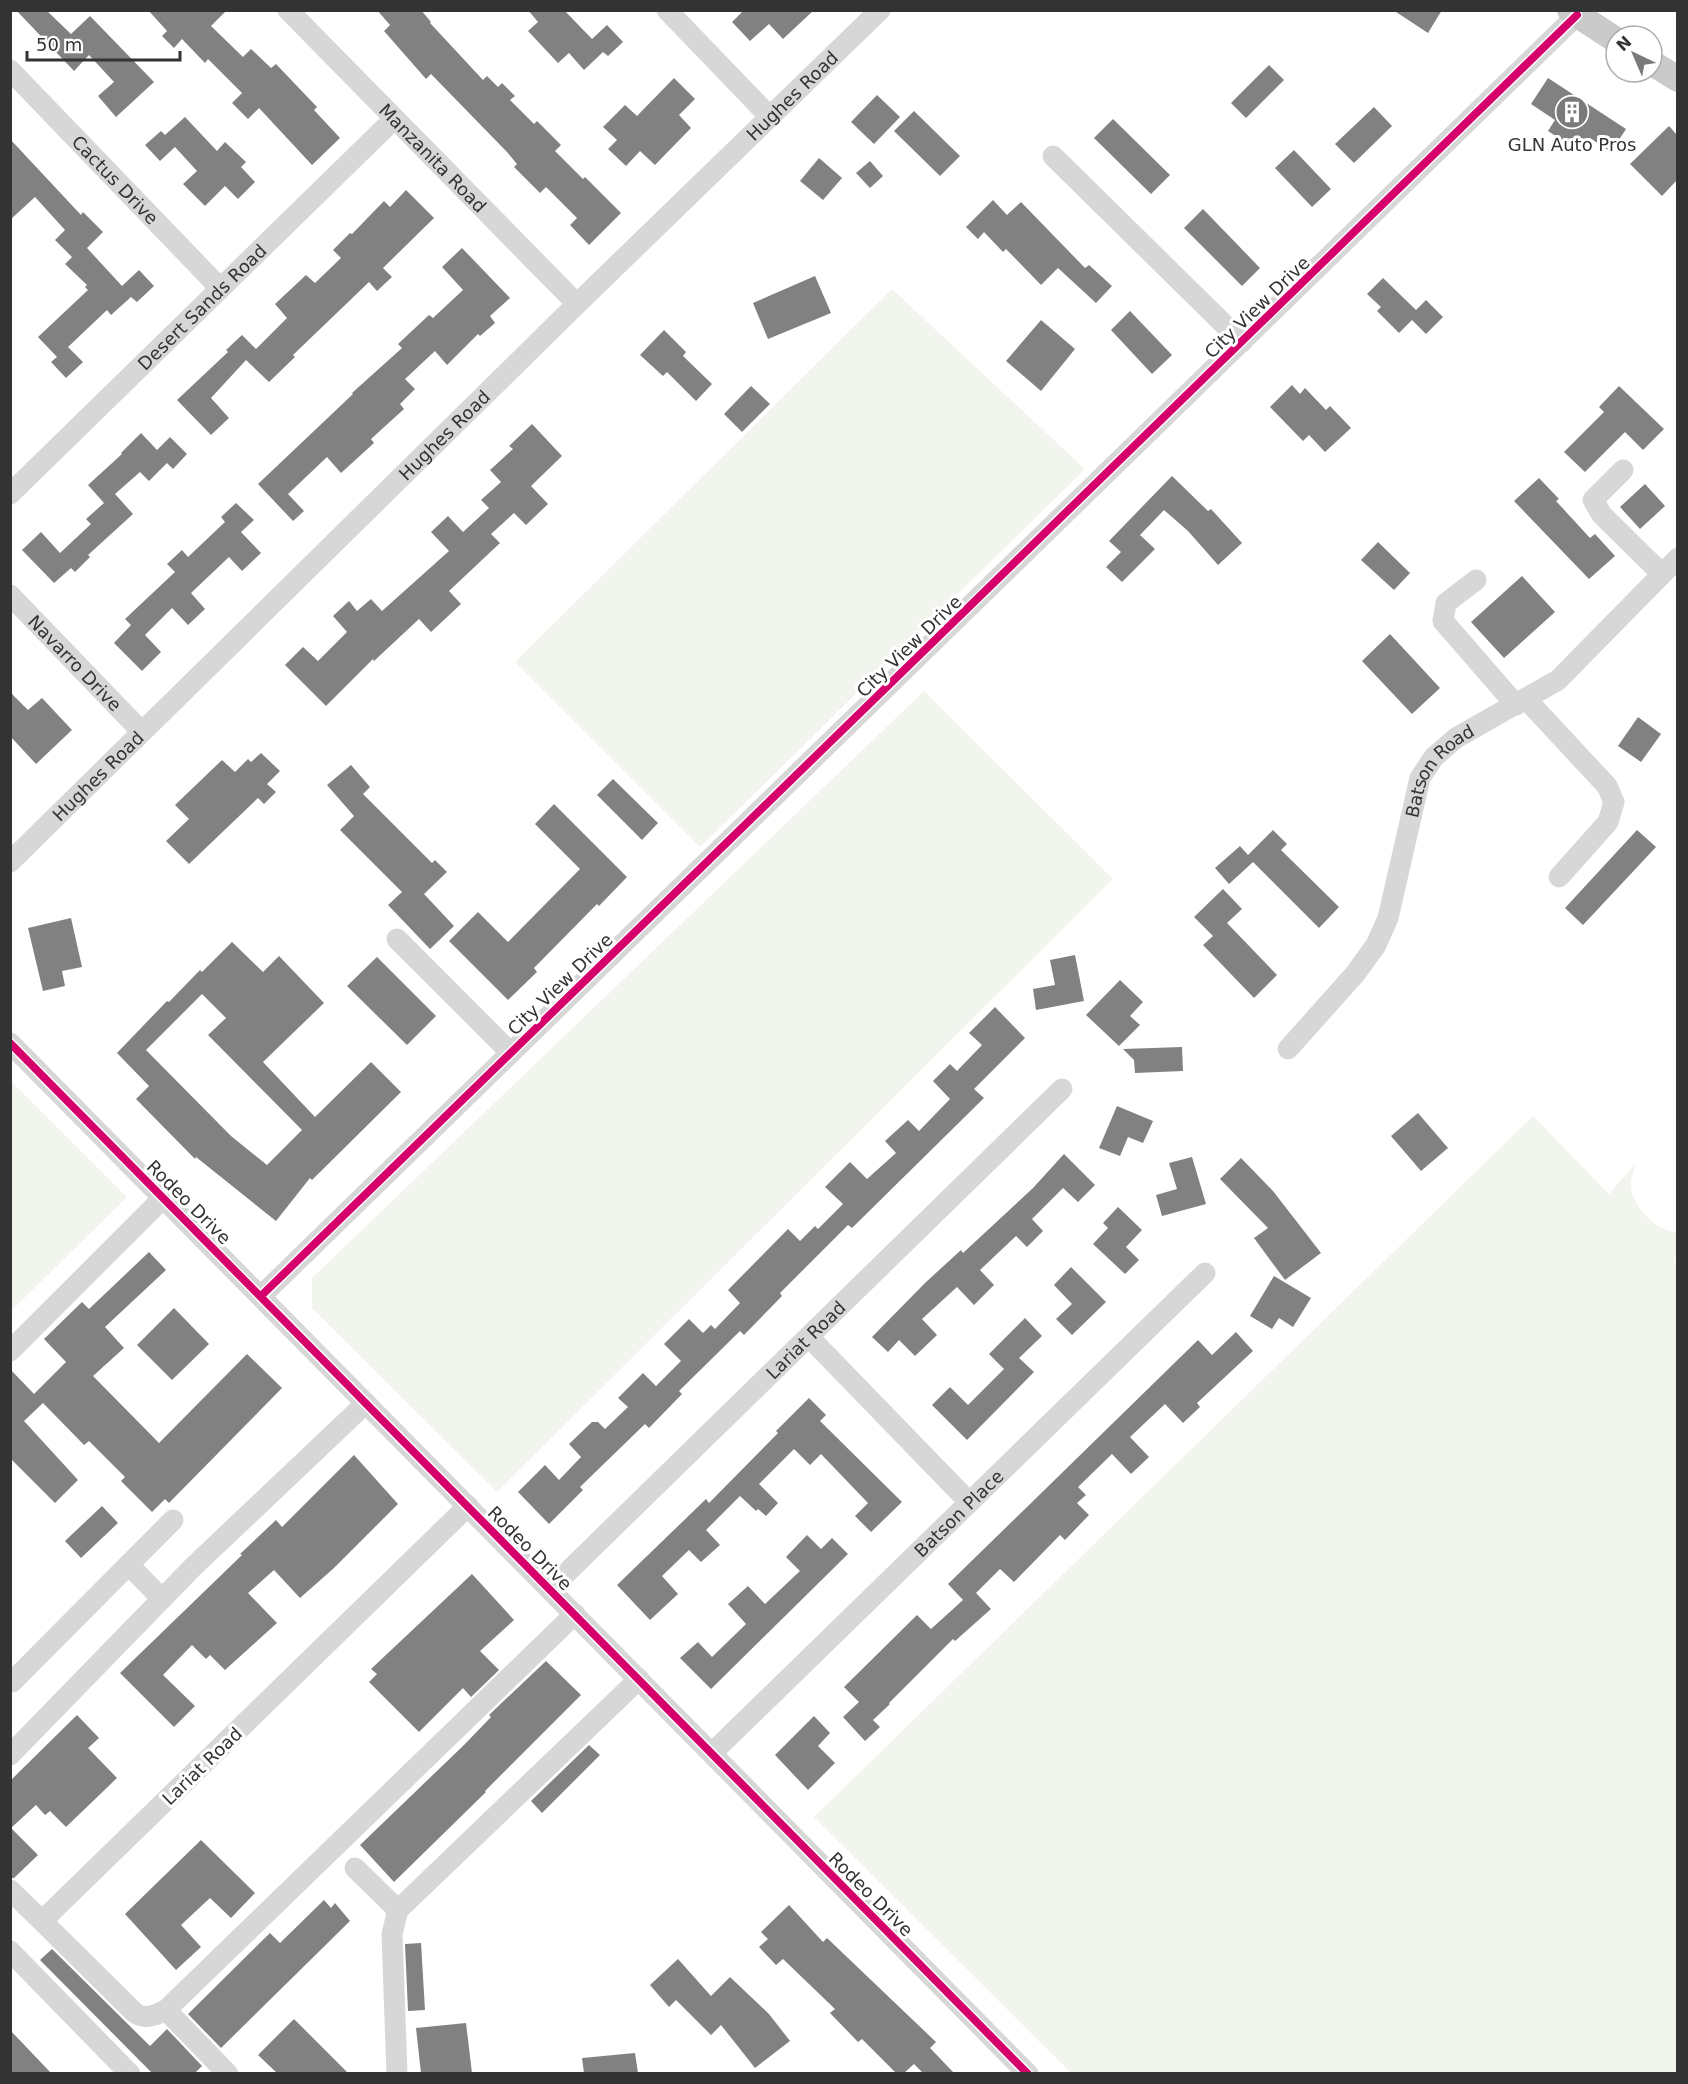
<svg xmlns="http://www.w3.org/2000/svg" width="1688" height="2084" font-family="'DejaVu Sans',sans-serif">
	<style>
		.green { fill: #f1f5ed }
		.building { fill: #818181; fill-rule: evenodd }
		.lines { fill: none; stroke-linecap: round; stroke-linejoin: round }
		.minor { stroke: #d7d7d7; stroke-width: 21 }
		.major { stroke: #cacaca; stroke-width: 26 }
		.cycleway-casing { stroke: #fff; stroke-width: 11 }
		.cycleway { stroke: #d6006c; stroke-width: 8 }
		.labels { text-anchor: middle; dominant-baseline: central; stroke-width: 6; stroke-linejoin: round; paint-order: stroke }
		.street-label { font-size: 18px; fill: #333; stroke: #fff }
		.poi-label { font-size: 18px; fill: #333; stroke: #fff }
	</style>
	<rect width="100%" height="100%" fill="#fff"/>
	<g class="green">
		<path d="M 892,289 L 1085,469 L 700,847 L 515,662 Z"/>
		<path d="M 924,691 L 1113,879 L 497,1492 L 312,1308 L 312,1278 Z"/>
		<path d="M 11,1081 L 127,1197 L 11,1311 Z"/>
		<path d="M 1533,1116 L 1609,1194 L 1635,1164 C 1634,1171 1630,1181 1631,1188 C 1634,1208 1657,1232 1677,1232 L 1677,1258 L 1674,1262 L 1678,1265 L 1677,2073 L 1071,2073 L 814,1817 Z"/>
	</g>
	<g class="building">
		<path d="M 16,10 L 46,10 L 71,34 L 90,16 L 154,82 L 116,117 L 98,96 L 114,82 L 89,55 L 74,71 Z"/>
		<path d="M 148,10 L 227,10 L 211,26 L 243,57 L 251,49 L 271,68 L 276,64 L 317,107 L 314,110 L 340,138 L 312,165 L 259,108 L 248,119 L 232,103 L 242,93 L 208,59 L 205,63 L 182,39 L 174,48 L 162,36 L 167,31 Z"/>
		<path d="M 377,10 L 421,10 L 431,22 L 430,23 L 483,80 L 487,76 L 498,87 L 502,83 L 515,96 L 510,100 L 534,124 L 537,121 L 561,145 L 555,151 L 583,179 L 585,177 L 621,213 L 589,245 L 570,225 L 577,218 L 546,187 L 540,193 L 514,167 L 517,164 L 507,152 L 431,74 L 426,79 L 384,31 L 390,25 Z"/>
		<path d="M 528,10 L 564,10 L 592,39 L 607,25 L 623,42 L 608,56 L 603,52 L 584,70 L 569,53 L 558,63 L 528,31 L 538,22 Z"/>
		<path d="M 744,10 L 814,10 L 783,39 L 769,24 L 750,41 L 732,22 Z"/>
		<path d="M 1393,10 L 1442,10 L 1428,33 Z"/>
		<path d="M 1269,65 L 1284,80 L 1246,118 L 1231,103 Z"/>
		<path d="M 674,78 L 695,99 L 679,115 L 691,128 L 655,165 L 640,151 L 626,166 L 608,149 L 617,140 L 603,127 L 625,105 L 637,116 Z"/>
		<path d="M 1548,78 L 1626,129 L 1611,152 L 1590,138 L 1587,142 L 1578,136 L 1571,146 L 1548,131 L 1555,120 L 1531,104 Z"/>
		<path d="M 877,95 L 900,117 L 874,144 L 851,122 Z"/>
		<path d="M 1374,107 L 1392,126 L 1354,163 L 1335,144 Z"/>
		<path d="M 914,111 L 960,156 L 940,176 L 894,131 Z"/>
		<path d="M 185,117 L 217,151 L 225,142 L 246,162 L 241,167 L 255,182 L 238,199 L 225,186 L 205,206 L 183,184 L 197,171 L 175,147 L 160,161 L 145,145 L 161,131 L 165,135 Z"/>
		<path d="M 1113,119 L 1170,175 L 1151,194 L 1094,138 Z"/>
		<path d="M 1669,126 L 1677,135 L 1677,180 L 1662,196 L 1630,164 Z"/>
		<path d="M 10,139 L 81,215 L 83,212 L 103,232 L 87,248 L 122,286 L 139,270 L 154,286 L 137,302 L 131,297 L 111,315 L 107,310 L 68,347 L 83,362 L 66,378 L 51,362 L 57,357 L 38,337 L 88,290 L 85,287 L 87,285 L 65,264 L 72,257 L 55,240 L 65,230 L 35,197 L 10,220 Z"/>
		<path d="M 1294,150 L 1331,189 L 1312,207 L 1275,168 Z"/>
		<path d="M 819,158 L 842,178 L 823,200 L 800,181 Z"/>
		<path d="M 870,161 L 883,176 L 870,188 L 856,173 Z"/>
		<path d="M 406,190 L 434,218 L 383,268 L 392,277 L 377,291 L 369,282 L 293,355 L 295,357 L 269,382 L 246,360 L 211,398 L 229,418 L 211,435 L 177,400 L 228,352 L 226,350 L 242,335 L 256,349 L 287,318 L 275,304 L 306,275 L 315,283 L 341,258 L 333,250 L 350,233 L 352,234 L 384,201 L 390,207 Z"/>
		<path d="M 993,200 L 1007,215 L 1021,202 L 1085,268 L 1089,265 L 1112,286 L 1096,303 L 1058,268 L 1041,285 L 1006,249 L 1003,252 L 984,232 L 978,239 L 966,227 Z"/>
		<path d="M 1203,209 L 1260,268 L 1242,286 L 1184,228 Z"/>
		<path d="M 462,248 L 510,298 L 490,316 L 495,323 L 480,336 L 478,334 L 447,365 L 435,351 L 405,379 L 415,389 L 400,404 L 404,409 L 371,439 L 374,443 L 341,473 L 327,457 L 288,494 L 304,511 L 293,521 L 258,484 L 353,394 L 352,393 L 402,348 L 398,344 L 429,315 L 433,318 L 463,290 L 442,267 Z"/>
		<path d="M 815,276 L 831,313 L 768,339 L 753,303 Z"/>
		<path d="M 1383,278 L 1416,310 L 1426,300 L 1443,317 L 1426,334 L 1412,320 L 1399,333 L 1377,311 L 1381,307 L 1367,294 Z"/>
		<path d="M 1130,311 L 1172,355 L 1152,374 L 1111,330 Z"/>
		<path d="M 1041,320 L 1075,349 L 1041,391 L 1006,361 Z"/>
		<path d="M 664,330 L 686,352 L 683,356 L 712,384 L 696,401 L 667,372 L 663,376 L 640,355 Z"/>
		<path d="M 1292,385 L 1300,394 L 1305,388 L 1326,410 L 1330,406 L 1351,428 L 1325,452 L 1309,435 L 1303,441 L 1270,407 Z"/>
		<path d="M 751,386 L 770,404 L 742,432 L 724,414 Z"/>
		<path d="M 1619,386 L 1664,429 L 1643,450 L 1625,432 L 1585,472 L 1564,452 L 1604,412 L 1599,407 Z"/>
		<path d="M 532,424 L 562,456 L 531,486 L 548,504 L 526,525 L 514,513 L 491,534 L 500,543 L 449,591 L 461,604 L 431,632 L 419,619 L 374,661 L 373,659 L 326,706 L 285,665 L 303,647 L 318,661 L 347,632 L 333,616 L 349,601 L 357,611 L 371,599 L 382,611 L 449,551 L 431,532 L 448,516 L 463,532 L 489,508 L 481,500 L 501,482 L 490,470 L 513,449 L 509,446 Z"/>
		<path d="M 141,433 L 157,450 L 170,437 L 187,454 L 173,469 L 167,463 L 149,481 L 140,472 L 115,494 L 133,514 L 88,555 L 90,557 L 75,572 L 71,568 L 54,583 L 22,550 L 41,532 L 60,553 L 91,524 L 86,519 L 104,503 L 88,485 L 122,454 L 121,453 Z"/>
		<path d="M 1172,476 L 1208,511 L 1211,509 L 1242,543 L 1218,565 L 1188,531 L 1164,510 L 1140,535 L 1155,549 L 1122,582 L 1106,567 L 1121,552 L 1109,541 Z"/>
		<path d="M 1539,478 L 1559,499 L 1556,501 L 1590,538 L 1595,534 L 1615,556 L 1589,579 L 1514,501 Z"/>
		<path d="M 1645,484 L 1665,506 L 1640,529 L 1620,507 Z"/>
		<path d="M 236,503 L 254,520 L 241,532 L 261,553 L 242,571 L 229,557 L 191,593 L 205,609 L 188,625 L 172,608 L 145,635 L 161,652 L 142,671 L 114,643 L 131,625 L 125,619 L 175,572 L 167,564 L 182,550 L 188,557 L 225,522 L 221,517 Z"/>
		<path d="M 1378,542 L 1410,573 L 1394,590 L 1361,560 Z"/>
		<path d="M 1522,576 L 1555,612 L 1504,658 L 1471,622 Z"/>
		<path d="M 1390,634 L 1440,688 L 1412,714 L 1362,661 Z"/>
		<path d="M 10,692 L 28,710 L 42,698 L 72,730 L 36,764 L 10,736 Z"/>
		<path d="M 1638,717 L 1661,734 L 1641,762 L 1618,746 Z"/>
		<path d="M 261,753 L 280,771 L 267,784 L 276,792 L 264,804 L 258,798 L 189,864 L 166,841 L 189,819 L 175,805 L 222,760 L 235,772 L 248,759 L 251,762 Z"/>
		<path d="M 351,765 L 370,787 L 363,794 L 432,863 L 435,860 L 447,872 L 424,894 L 454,926 L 430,949 L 388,905 L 402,892 L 340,830 L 354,816 L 327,785 Z"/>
		<path d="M 613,779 L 658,823 L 642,840 L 597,795 Z"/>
		<path d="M 554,804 L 627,877 L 599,906 L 597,904 L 534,968 L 537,972 L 508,1000 L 449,941 L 478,912 L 508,942 L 580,869 L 535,824 Z"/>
		<path d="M 1273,830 L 1287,844 L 1281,850 L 1339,907 L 1319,928 L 1253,862 L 1229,884 L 1215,868 L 1240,846 L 1248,855 Z"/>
		<path d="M 1637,830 L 1656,847 L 1583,925 L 1565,908 Z"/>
		<path d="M 1223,889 L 1242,909 L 1227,923 L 1277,975 L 1254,998 L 1203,945 L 1213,936 L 1194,917 Z"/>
		<path d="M 71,918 L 82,967 L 62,971 L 65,986 L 43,991 L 28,928 Z"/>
		<path d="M 232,942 L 263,972 L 279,956 L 324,1003 L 263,1062 L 315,1117 L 371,1062 L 401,1092 L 312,1180 L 310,1178 L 276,1221 L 196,1157 L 195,1159 L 136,1099 L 149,1086 L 117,1053 L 167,1001 L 169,1002 L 200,970 L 202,972 ZM 202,994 L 226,1018 L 208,1035 L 302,1130 L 267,1165 L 231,1136 L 146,1050 Z"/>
		<path d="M 1075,955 L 1084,1001 L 1036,1010 L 1033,989 L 1055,985 L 1050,960 Z"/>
		<path d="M 377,957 L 436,1016 L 407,1045 L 347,986 Z"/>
		<path d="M 1120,980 L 1143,1002 L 1130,1016 L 1140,1025 L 1119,1046 L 1086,1015 Z"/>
		<path d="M 995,1007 L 1025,1038 L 974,1089 L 984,1098 L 852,1228 L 848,1225 L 780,1293 L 782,1296 L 744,1335 L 740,1331 L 679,1391 L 682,1394 L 649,1428 L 645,1424 L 580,1487 L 583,1490 L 549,1524 L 518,1492 L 545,1465 L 559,1480 L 581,1457 L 569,1444 L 592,1422 L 598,1422 L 605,1429 L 628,1407 L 618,1398 L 643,1373 L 656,1386 L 681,1361 L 664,1344 L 689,1319 L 703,1333 L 711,1325 L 715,1329 L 740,1303 L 728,1290 L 788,1229 L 800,1241 L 815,1226 L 818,1229 L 843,1204 L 825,1187 L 850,1162 L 867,1179 L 896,1153 L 885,1141 L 908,1120 L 919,1131 L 950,1099 L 933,1081 L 950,1064 L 957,1071 L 982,1045 L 969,1033 Z"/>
		<path d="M 1182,1047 L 1183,1071 L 1135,1073 L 1134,1060 L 1123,1049 Z"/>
		<path d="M 1117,1106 L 1153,1121 L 1143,1143 L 1128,1137 L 1120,1156 L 1099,1148 Z"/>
		<path d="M 1418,1113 L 1448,1148 L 1421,1171 L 1391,1136 Z"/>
		<path d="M 1064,1154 L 1095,1185 L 1078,1202 L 1063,1188 L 1032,1219 L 1043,1231 L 1027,1247 L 1016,1236 L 980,1270 L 994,1285 L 974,1305 L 957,1287 L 922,1319 L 937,1335 L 915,1356 L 899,1340 L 888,1352 L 872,1337 L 925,1283 L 961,1250 L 963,1253 L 1033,1188 Z"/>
		<path d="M 1192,1157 L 1206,1204 L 1162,1216 L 1156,1195 L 1177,1189 L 1169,1163 Z"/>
		<path d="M 1241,1158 L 1273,1191 L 1321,1253 L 1285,1280 L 1254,1238 L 1268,1228 L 1220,1179 Z"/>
		<path d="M 1118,1207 L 1142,1230 L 1126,1247 L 1139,1260 L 1125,1274 L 1093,1244 L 1108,1228 L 1103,1223 Z"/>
		<path d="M 149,1252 L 166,1270 L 105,1327 L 124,1348 L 93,1376 L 159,1443 L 247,1354 L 282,1388 L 169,1503 L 165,1499 L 152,1512 L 121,1481 L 125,1477 L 89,1441 L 84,1445 L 43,1403 L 24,1421 L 78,1480 L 55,1503 L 10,1458 L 10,1369 L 34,1394 L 66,1362 L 44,1339 L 82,1302 L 89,1309 Z"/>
		<path d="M 1071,1267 L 1106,1302 L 1072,1335 L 1056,1319 L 1072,1304 L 1054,1285 Z"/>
		<path d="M 1274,1276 L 1311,1298 L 1293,1327 L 1279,1318 L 1272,1329 L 1250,1316 Z"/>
		<path d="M 174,1308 L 209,1344 L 172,1380 L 137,1345 Z"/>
		<path d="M 1025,1318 L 1042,1336 L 1019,1358 L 1034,1372 L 967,1440 L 932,1405 L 950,1387 L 968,1405 L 1004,1369 L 989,1354 Z"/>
		<path d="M 1236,1332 L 1253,1351 L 1197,1403 L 1200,1407 L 1183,1423 L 1165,1404 L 1130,1437 L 1149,1457 L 1131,1474 L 1112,1454 L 1078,1487 L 1086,1495 L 1077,1503 L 1089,1515 L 1065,1540 L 1060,1535 L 1014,1582 L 1000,1569 L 976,1593 L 991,1609 L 955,1641 L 953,1639 L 889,1703 L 890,1704 L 873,1720 L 880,1727 L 865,1741 L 843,1717 L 859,1702 L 844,1687 L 917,1615 L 931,1629 L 963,1600 L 948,1584 L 1198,1340 L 1212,1355 Z"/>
		<path d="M 809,1398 L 826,1415 L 820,1421 L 902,1502 L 871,1532 L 855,1516 L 868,1503 L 821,1454 L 810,1465 L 794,1449 L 759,1484 L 778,1503 L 766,1516 L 758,1509 L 756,1511 L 740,1496 L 706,1530 L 720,1545 L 701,1562 L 689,1550 L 662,1576 L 678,1594 L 650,1620 L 617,1585 L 706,1499 L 709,1503 L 778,1433 L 776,1431 Z"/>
		<path d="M 354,1455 L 398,1504 L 334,1568 L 300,1598 L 274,1570 L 248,1593 L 277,1623 L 225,1670 L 210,1655 L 206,1659 L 192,1645 L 163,1675 L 195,1706 L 174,1727 L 120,1673 L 242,1555 L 240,1554 L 276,1520 L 282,1527 Z"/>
		<path d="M 102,1506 L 118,1523 L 81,1558 L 65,1541 Z"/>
		<path d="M 807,1535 L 821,1549 L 832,1538 L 848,1554 L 711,1689 L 680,1658 L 698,1642 L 712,1657 L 746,1624 L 728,1604 L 748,1586 L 765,1604 L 800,1571 L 786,1557 Z"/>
		<path d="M 472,1574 L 514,1620 L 480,1651 L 499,1670 L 471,1697 L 463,1688 L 419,1732 L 369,1682 L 377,1674 L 371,1669 Z"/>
		<path d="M 546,1661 L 581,1695 L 485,1791 L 486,1792 L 394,1882 L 360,1845 L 464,1745 L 491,1717 L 489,1715 Z"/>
		<path d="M 77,1715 L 99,1738 L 88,1748 L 117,1778 L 66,1827 L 50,1811 L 45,1815 L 36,1805 L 11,1828 L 38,1855 L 14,1878 L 10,1878 L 10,1781 Z"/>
		<path d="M 814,1716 L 830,1733 L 818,1746 L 835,1763 L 808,1790 L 775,1755 Z"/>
		<path d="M 589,1745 L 600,1755 L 542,1813 L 531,1801 Z"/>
		<path d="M 201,1840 L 255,1893 L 231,1918 L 210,1898 L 181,1925 L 201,1947 L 176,1970 L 125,1914 Z"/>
		<path d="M 324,1900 L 331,1908 L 335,1903 L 350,1921 L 221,2048 L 188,2014 L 270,1933 L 280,1943 Z"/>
		<path d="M 789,1905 L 823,1942 L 827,1938 L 936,2042 L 930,2048 L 954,2073 L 923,2073 L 914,2064 L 904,2073 L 896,2073 L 862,2039 L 858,2042 L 830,2013 L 835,2009 L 783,1959 L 776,1965 L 759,1947 L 768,1939 L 761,1932 Z"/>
		<path d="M 421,1943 L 425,2010 L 408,2011 L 405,1944 Z"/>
		<path d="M 52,1949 L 150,2046 L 167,2029 L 202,2066 L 195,2073 L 152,2073 L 40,1960 Z"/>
		<path d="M 678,1959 L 711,1996 L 730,1977 L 769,2014 L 790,2041 L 755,2068 L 721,2025 L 711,2035 L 676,2000 L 669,2007 L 650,1985 Z"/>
		<path d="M 294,2019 L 348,2073 L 277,2073 L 258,2055 Z"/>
		<path d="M 466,2023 L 472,2073 L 421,2073 L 416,2028 Z"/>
		<path d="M 10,2030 L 51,2073 L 10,2073 Z"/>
		<path d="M 635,2053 L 638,2073 L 584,2073 L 582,2058 Z"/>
	</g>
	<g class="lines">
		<g class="minor">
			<path id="s1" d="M 288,10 L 577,304"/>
			<path d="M 667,10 L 769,116"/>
			<path id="s2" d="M 10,70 L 220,288"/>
			<path d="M 1053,156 L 1242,342"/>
			<path d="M 1623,470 L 1593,500 L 1602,515 L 1662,574"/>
			<path id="s3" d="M 10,494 L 394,119"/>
			<path d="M 1476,580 L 1446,603 L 1443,621 L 1516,705"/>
			<path id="s4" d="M 10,595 L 142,732"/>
			<path d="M 1526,699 L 1607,786 L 1614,802 L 1608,822 L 1559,877"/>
			<path id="s5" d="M 10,862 L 577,304 L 880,10"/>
			<path d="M 397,939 L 511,1053"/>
			<path d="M 10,1043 L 1028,2074"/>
			<path id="s6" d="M 1288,1049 L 1355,974 L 1376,945 L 1388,918 L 1420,778 L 1434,757 L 1456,738 L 1558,680 L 1678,558"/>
			<path d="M 261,1296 L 1577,15"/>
			<path d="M 809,1337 L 969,1502"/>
			<path d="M 10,1351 L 163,1198"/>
			<path d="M 468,1506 L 42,1921 L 135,2013 C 145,2020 156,2015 166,2010 L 575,1614"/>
			<path d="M 129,1565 L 162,1599"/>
			<path id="s7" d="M 550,1589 L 1062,1089"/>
			<path d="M 12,1682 L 173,1520"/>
			<path id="s8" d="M 712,1753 L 1205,1273"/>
			<path d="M 10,1755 L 193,1567 L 366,1403"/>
			<path d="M 355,1868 L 398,1910"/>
			<path d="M 10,1890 L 42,1921"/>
			<path d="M 10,1951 L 130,2074"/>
			<path d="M 166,2010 L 228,2074"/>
			<path d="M 397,2074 L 392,1934 L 398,1910 L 639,1679"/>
		</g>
		<g class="major">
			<path d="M 1570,10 L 1616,40"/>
			<path d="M 1652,63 L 1678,79"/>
		</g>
		<g class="cycleway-casing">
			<g id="cycleway">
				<path d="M 10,1043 L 1028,2074"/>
				<path d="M 261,1296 L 1577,15"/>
			</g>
		</g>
		<use href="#cycleway" class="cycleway"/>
	</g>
	<defs>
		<g id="building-disc" transform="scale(1.725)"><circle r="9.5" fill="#7a7a7a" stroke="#fff"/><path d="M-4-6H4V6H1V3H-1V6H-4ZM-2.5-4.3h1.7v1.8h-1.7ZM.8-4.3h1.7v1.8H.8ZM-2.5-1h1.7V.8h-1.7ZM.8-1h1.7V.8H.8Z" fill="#fff"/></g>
	</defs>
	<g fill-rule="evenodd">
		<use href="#building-disc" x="1572" y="112"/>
	</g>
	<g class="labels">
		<g class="street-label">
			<text stroke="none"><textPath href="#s5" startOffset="1095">Hughes Road</textPath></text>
			<text stroke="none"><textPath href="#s1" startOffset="207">Manzanita Road</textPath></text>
			<text stroke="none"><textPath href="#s2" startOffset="152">Cactus Drive</textPath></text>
			<text stroke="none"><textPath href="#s3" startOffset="268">Desert Sands Road</textPath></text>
			<text transform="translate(1257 307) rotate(-44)">City View Drive</text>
			<text stroke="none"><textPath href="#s5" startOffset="609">Hughes Road</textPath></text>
			<text transform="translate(909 646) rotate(-44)">City View Drive</text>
			<text stroke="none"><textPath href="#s4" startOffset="94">Navarro Drive</textPath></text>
			<text stroke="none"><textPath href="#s6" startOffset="326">Batson Road</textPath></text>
			<text stroke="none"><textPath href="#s5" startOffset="123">Hughes Road</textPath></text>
			<text transform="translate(560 984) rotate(-44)">City View Drive</text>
			<text transform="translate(189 1202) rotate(45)">Rodeo Drive</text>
			<text stroke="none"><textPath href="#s7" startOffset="357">Lariat Road</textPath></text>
			<text stroke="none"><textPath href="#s8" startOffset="344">Batson Place</textPath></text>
			<text transform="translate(530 1548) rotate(45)">Rodeo Drive</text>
			<text transform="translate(202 1766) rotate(-44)">Lariat Road</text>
			<text transform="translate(871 1894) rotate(45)">Rodeo Drive</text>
		</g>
		<g class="poi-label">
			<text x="1572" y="144">GLN Auto Pros</text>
		</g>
	</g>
	<rect width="1688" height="2084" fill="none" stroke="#333333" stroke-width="24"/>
	<g transform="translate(1634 54) rotate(316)"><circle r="28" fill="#ffffff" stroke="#adadad" stroke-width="1.5"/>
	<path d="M0-4.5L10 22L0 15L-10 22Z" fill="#7a7a7a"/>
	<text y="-9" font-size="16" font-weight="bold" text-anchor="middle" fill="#333333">N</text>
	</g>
	<path d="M27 51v9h153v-9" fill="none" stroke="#333333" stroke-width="3"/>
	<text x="36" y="51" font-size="18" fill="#333333" stroke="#ffffff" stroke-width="4.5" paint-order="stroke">50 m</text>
</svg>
